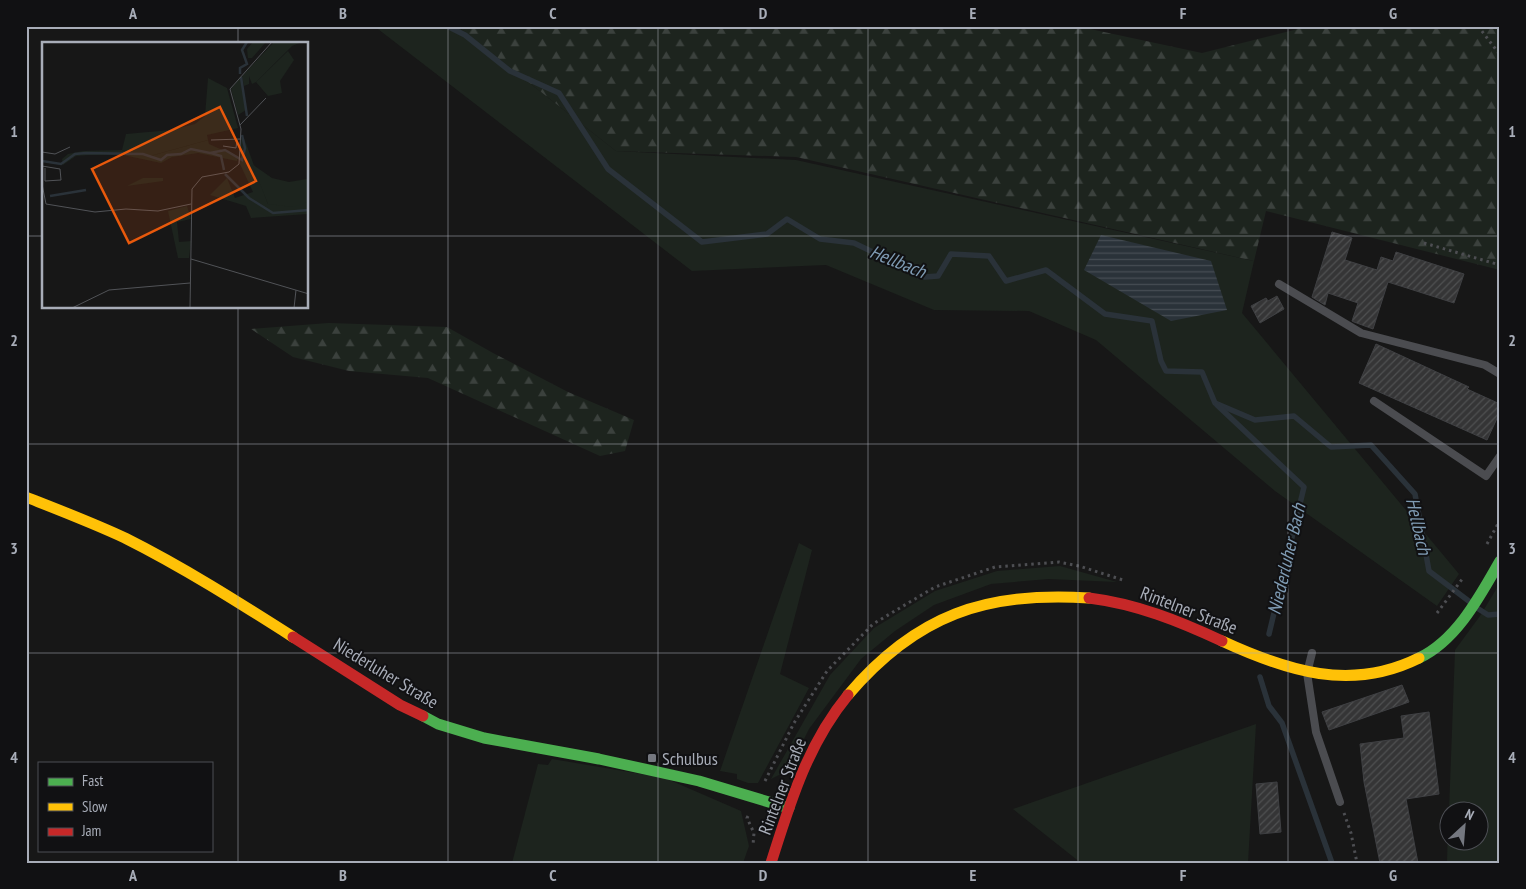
<svg xmlns="http://www.w3.org/2000/svg" width="1526" height="889" font-family="'PT Sans Narrow',sans-serif">
	<style>
		.grass { fill: #1d241e }
		.forest { fill: url(#forest-firs) }
		.water { fill: url(#water-rules) }
		.lines { fill: none; stroke-linecap: round; stroke-linejoin: round }
		.stream { stroke: #2a3239; stroke-width: 5.5 }
		.building { fill: url(#building-hatch); stroke: #3f4043 }
		.path { stroke: #4d4e52; stroke-width: 3; stroke-dasharray: 2.5 4; stroke-linecap: butt }
		.lane { stroke: #4b4c50; stroke-width: 8 }
		.fast { stroke: #4caf50; stroke-width: 11 }
		.slow { stroke: #ffc107; stroke-width: 11 }
		.jam { stroke: #c62828; stroke-width: 11 }
		.grid { fill: none; stroke: #a8adb8; stroke-width: 1; stroke-opacity: 0.55 }
		.poi-dot { fill: #757880; stroke: #111113; stroke-width: 2 }
		.labels { text-anchor: middle; dominant-baseline: central; stroke-width: 4; stroke-linejoin: round; paint-order: stroke }
		.street-label { font-size: 18px; fill: #a8adb8; stroke: #111113 }
		.poi-label { font-size: 18px; fill: #a8adb8; stroke: #111113; text-anchor: start }
		.water-label { font-size: 19px; font-style: italic; fill: #7f9bb3; stroke: #111113 }
		.inset-river { fill: none; stroke: #2a3239; stroke-width: 2.5 }
		.inset-road { fill: none; stroke: #515357; stroke-width: 1 }
		.view { fill: #e8590c; fill-opacity: 0.15; stroke: #e8590c; stroke-width: 2.5 }
		.inset-edge { fill: none; stroke: #a8adb8; stroke-width: 2.5 }
		.neatline { fill: none; stroke: #a8adb8; stroke-width: 2 }
		.grid-label { font-size: 16px; text-anchor: middle; font-weight: bold; fill: #a8adb8 }
	</style>
	<defs>
		<pattern id="forest-firs" width="22" height="20" patternUnits="userSpaceOnUse" patternTransform="scale(1.25)"><rect width="22" height="20" fill="#1d241e"/><path d="M5 1l3.5 6h-7zM16 11l3.5 6h-7z" fill="#3b413d"/></pattern>
		<pattern id="water-rules" width="6" height="5" patternUnits="userSpaceOnUse" patternTransform="scale(1.25)"><rect width="6" height="5" fill="#2a3239"/><path d="M0 2.5h6" fill="none" stroke="#464d54"/></pattern>
		<pattern id="building-hatch" width="6" height="6" patternUnits="userSpaceOnUse" patternTransform="scale(1.25)"><rect width="6" height="6" fill="#353536"/><path d="M-1 1l2-2M0 6l6-6M5 7l2-2" fill="none" stroke="#4f5051"/></pattern>
	</defs>
	<rect width="100%" height="100%" fill="#171717"/>
	<g class="grass">
		<path d="M 374,26 L 457,26 L 616,151 L 796,160 L 1254,261 L 1242,313 L 1459,574 L 1437,606 L 1275,491 L 1096,340 L 1029,311 L 934,310 L 826,265 L 692,271 Z"/>
		<path d="M 799,543 L 812,550 L 780,674 L 809,688 L 758,783 L 748,783 L 737,779 L 737,774 L 720,771 Z"/>
		<path d="M 1060,566 L 1117,582 L 1048,579 L 991,584 L 934,605 L 895,631 L 861,659 L 809,729 L 790,767 L 783,773 L 771,779 L 830,675 L 874,628 L 935,591 L 997,571 Z"/>
		<path d="M 1500,583 L 1500,863 L 1447,863 L 1448,823 L 1448,842 L 1478,842 L 1478,812 L 1449,811 L 1455,650 L 1480,616 Z"/>
		<path d="M 1256,724 L 1248,863 L 1081,863 L 1013,809 Z"/>
		<path d="M 552,759 L 665,778 L 741,811 L 749,846 L 743,863 L 512,863 L 538,764 L 548,765 Z"/>
	</g>
	<g class="forest">
		<path d="M 457,26 L 1076,26 L 1202,53 L 1310,26 L 1500,26 L 1500,270 L 1266,211 L 1254,261 L 796,157 L 616,151 Z"/>
		<path d="M 329,323 L 447,327 L 493,353 L 568,392 L 634,420 L 625,451 L 600,456 L 428,378 L 349,371 L 293,357 L 251,329 Z"/>
	</g>
	<path class="water" d="M 1101,235 L 1211,261 L 1227,310 L 1171,321 L 1084,270 Z"/>
	<g class="lines">
		<g class="stream">
			<path d="M 447,26 L 465,35 L 510,71 L 559,93 L 608,169 L 702,242 L 767,234 L 787,219 L 820,239 L 854,243 L 925,277 L 938,276 L 951,254 L 989,256 L 1006,281 L 1046,270 L 1105,314 L 1152,321 L 1161,361 L 1166,371 L 1202,372 L 1215,403 L 1255,420 L 1294,416 L 1331,447 L 1371,445 L 1415,494 L 1429,571 L 1470,602"/>
			<path d="M 1217,405 L 1304,487 L 1269,634"/>
			<path d="M 1477,608 L 1488,615 L 1500,614"/>
			<path d="M 1260,677 L 1269,706 L 1282,723 L 1332,863"/>
		</g>
	</g>
	<g class="building">
		<path d="M 1332,232 L 1352,238 L 1345,260 L 1377,270 L 1381,257 L 1393,261 L 1396,252 L 1464,274 L 1454,303 L 1388,282 L 1373,329 L 1354,322 L 1352,321 L 1358,303 L 1328,293 L 1325,305 L 1312,297 Z"/>
		<path d="M 1277,296 L 1284,309 L 1260,323 L 1251,306 L 1266,298 L 1268,301 Z"/>
		<path d="M 1376,344 L 1469,387 L 1467,389 L 1500,404 L 1500,412 L 1487,440 L 1359,383 Z"/>
		<path d="M 1402,685 L 1409,702 L 1329,730 L 1322,712 Z"/>
		<path d="M 1429,712 L 1439,794 L 1406,799 L 1418,863 L 1380,863 L 1364,782 L 1360,744 L 1404,738 L 1401,716 Z"/>
		<path d="M 1277,782 L 1281,832 L 1260,834 L 1256,784 Z"/>
	</g>
	<g class="lines">
		<g class="path">
			<path d="M 1478,26 L 1500,55"/>
			<path d="M 1424,243 L 1500,265"/>
			<path d="M 1487,544 L 1500,520"/>
			<path d="M 1437,613 L 1463,578"/>
			<path d="M 765,781 L 794,723 L 827,671 L 873,624 L 935,587 L 995,567 L 1059,562 L 1079,566 L 1123,580"/>
			<path d="M 1344,813 L 1351,833 L 1357,863"/>
			<path d="M 748,816 L 747,818 L 754,833 L 753,845"/>
		</g>
		<g class="lane">
			<path d="M 1279,284 L 1361,333 L 1485,365 L 1500,374"/>
			<path d="M 1374,401 L 1486,476 L 1500,456"/>
			<path d="M 1312,653 L 1307,673 L 1316,732 L 1340,802"/>
		</g>
		<g class="fast">
			<path d="M 1419,658 C 1457,640 1480,596 1500,561"/>
			<path d="M 423,716 L 438,724 L 484,738 L 599,759 L 699,781 L 789,808"/>
		</g>
		<g class="slow">
			<path d="M 26,497 C 59,510 93,523 125,538 C 183,567 238,602 293,637"/>
			<path d="M 1222,641 C 1287,671 1351,692 1419,658"/>
			<path d="M 848,695 C 916,615 986,591 1089,598"/>
		</g>
		<g class="jam">
			<path d="M 1089,598 C 1137,604 1179,621 1222,641"/>
			<path d="M 293,637 L 400,705 L 423,716"/>
			<path d="M 771,863 C 790,803 807,745 848,695"/>
		</g>
	</g>
	<path class="grid" d="M 238,26 L 238,44M 448,26 L 448,863M 658,26 L 658,863M 868,26 L 868,863M 1078,26 L 1078,863M 1288,26 L 1288,863M 26,236 L 44,236M 308,236 L 1500,236M 238,308 L 238,863M 26,444 L 1500,444M 26,653 L 1500,653"/>
	<rect class="poi-dot" x="647" y="753" width="10" height="10" rx="2.5"/>
	<g class="labels">
		<g class="street-label">
			<text transform="translate(1189 610) rotate(21)">Rintelner Straße</text>
			<text transform="translate(386 673) rotate(31)">Niederluher Straße</text>
			<text transform="translate(782 786) rotate(-69)">Rintelner Straße</text>
		</g>
		<g class="poi-label">
			<text x="662" y="758">Schulbus</text>
		</g>
		<g class="water-label">
			<text transform="translate(898 261) rotate(22)">Hellbach</text>
			<text transform="translate(1419 526) rotate(77)">Hellbach</text>
			<text transform="translate(1286 559) rotate(-77)">Niederluher Bach</text>
		</g>
	</g>
	<g transform="translate(42 42)">
		<rect width="266" height="266" fill="#171717"/>
		<path d="M 211,0 L 224,0 L 210,16 L 206,16 L 205,7 ZM 246,9 L 252,18 L 238,39 L 240,51 L 226,54 L 214,40 ZM 199,34 L 204,68 L 196,73 L 189,47 ZM 199,96 L 202,96 L 226,162 L 266,160 L 266,172 L 209,176 L 204,164 L 168,153 L 185,136 L 193,156 L 211,150 L 198,122 ZM 166,98 L 167,102 L 196,115 L 195,119 L 156,111 L 130,115 L 119,121 L 81,113 L 47,113 L 34,114 L 21,123 L 20,117 L 26,112 L 41,109 L 80,108 L 108,114 ZM 145,164 L 149,177 L 135,180 L 137,200 L 149,199 L 147,216 L 136,216 L 126,169 Z" fill="#1d241e"/>
		<path d="M 232,0 L 260,0 L 250,4 L 214,40 L 210,42 L 207,34 L 207,42 L 202,44 L 200,34 ZM 166,36 L 185,46 L 196,86 L 165,93 L 166,98 L 108,114 L 80,108 L 84,92 L 129,88 L 153,82 L 163,74 ZM 210,122 L 230,136 L 247,140 L 265,137 L 266,127 L 266,160 L 251,165 L 226,162 ZM 101,136 L 121,136 L 121,139 L 85,144 Z" fill="#1d241e"/>
		<path class="inset-river" d="M 198,32 L 198,26 L 205,22 L 200,8 L 205,0M 199,35 L 205,74M 169,111 L 179,114 L 182,128M 0,119 L 19,122 L 33,112 L 44,111 L 101,112 L 119,118 L 125,113 L 139,112 L 149,107 L 168,111 L 183,108 L 200,118 L 203,106 L 200,93M 183,132 L 207,156 L 231,171 L 267,168M 8,154 L 44,148"/>
		<path class="inset-road" d="M 198,83 L 224,56M 169,98 L 199,97M 181,104 L 194,106 L 195,98M 0,110 L 13,112 L 28,105M 0,124 L 18,127 L 19,138 L 3,139 L 3,126M 0,142 L 4,162 L 53,170 L 84,167 L 116,169 L 149,162M 149,217 L 267,252M 30,266 L 67,248 L 148,241M 148,266 L 150,147 L 160,135 L 187,130 L 197,122 L 199,87 L 188,47 L 230,0M 252,266 L 254,248"/>
		<path class="view" d="M 178,65 L 214,139 L 87,201 L 50,127 Z"/>
		<rect width="266" height="266" class="inset-edge"/>
	</g>
	<rect width="1526" height="889" fill="none" stroke="#111113" stroke-width="55"/>
	<rect x="38" y="762" width="175" height="90" fill="#111113" stroke="#4d4f55"/>
	<rect x="48" y="778" width="25" height="8" fill="#4caf50" stroke="#4d4f55"/>
	<text x="82" y="786" font-size="15" fill="#a8adb8">Fast</text>
	<rect x="48" y="803" width="25" height="8" fill="#ffc107" stroke="#4d4f55"/>
	<text x="82" y="812" font-size="15" fill="#a8adb8">Slow</text>
	<rect x="48" y="828" width="25" height="8" fill="#c62828" stroke="#4d4f55"/>
	<text x="82" y="836" font-size="15" fill="#a8adb8">Jam</text>
	<g transform="translate(1464 826) rotate(26)"><circle r="24" fill="#111113" stroke="#4d4f55"/>
	<path d="M0-4L9 19L0 12L-9 19Z" fill="#757880"/>
	<text y="-8" font-size="14" font-weight="bold" text-anchor="middle" fill="#a8adb8">N</text>
	</g>
	<rect x="28" y="28" width="1470" height="834" class="neatline"/>
	<g class="grid-label">
		<text x="133" y="19">A</text>
		<text x="343" y="19">B</text>
		<text x="553" y="19">C</text>
		<text x="763" y="19">D</text>
		<text x="973" y="19">E</text>
		<text x="1183" y="19">F</text>
		<text x="1393" y="19">G</text>
		<text x="14" y="137">1</text>
		<text x="1512" y="137">1</text>
		<text x="14" y="346">2</text>
		<text x="1512" y="346">2</text>
		<text x="14" y="554">3</text>
		<text x="1512" y="554">3</text>
		<text x="14" y="763">4</text>
		<text x="1512" y="763">4</text>
		<text x="133" y="881">A</text>
		<text x="343" y="881">B</text>
		<text x="553" y="881">C</text>
		<text x="763" y="881">D</text>
		<text x="973" y="881">E</text>
		<text x="1183" y="881">F</text>
		<text x="1393" y="881">G</text>
	</g>
</svg>
